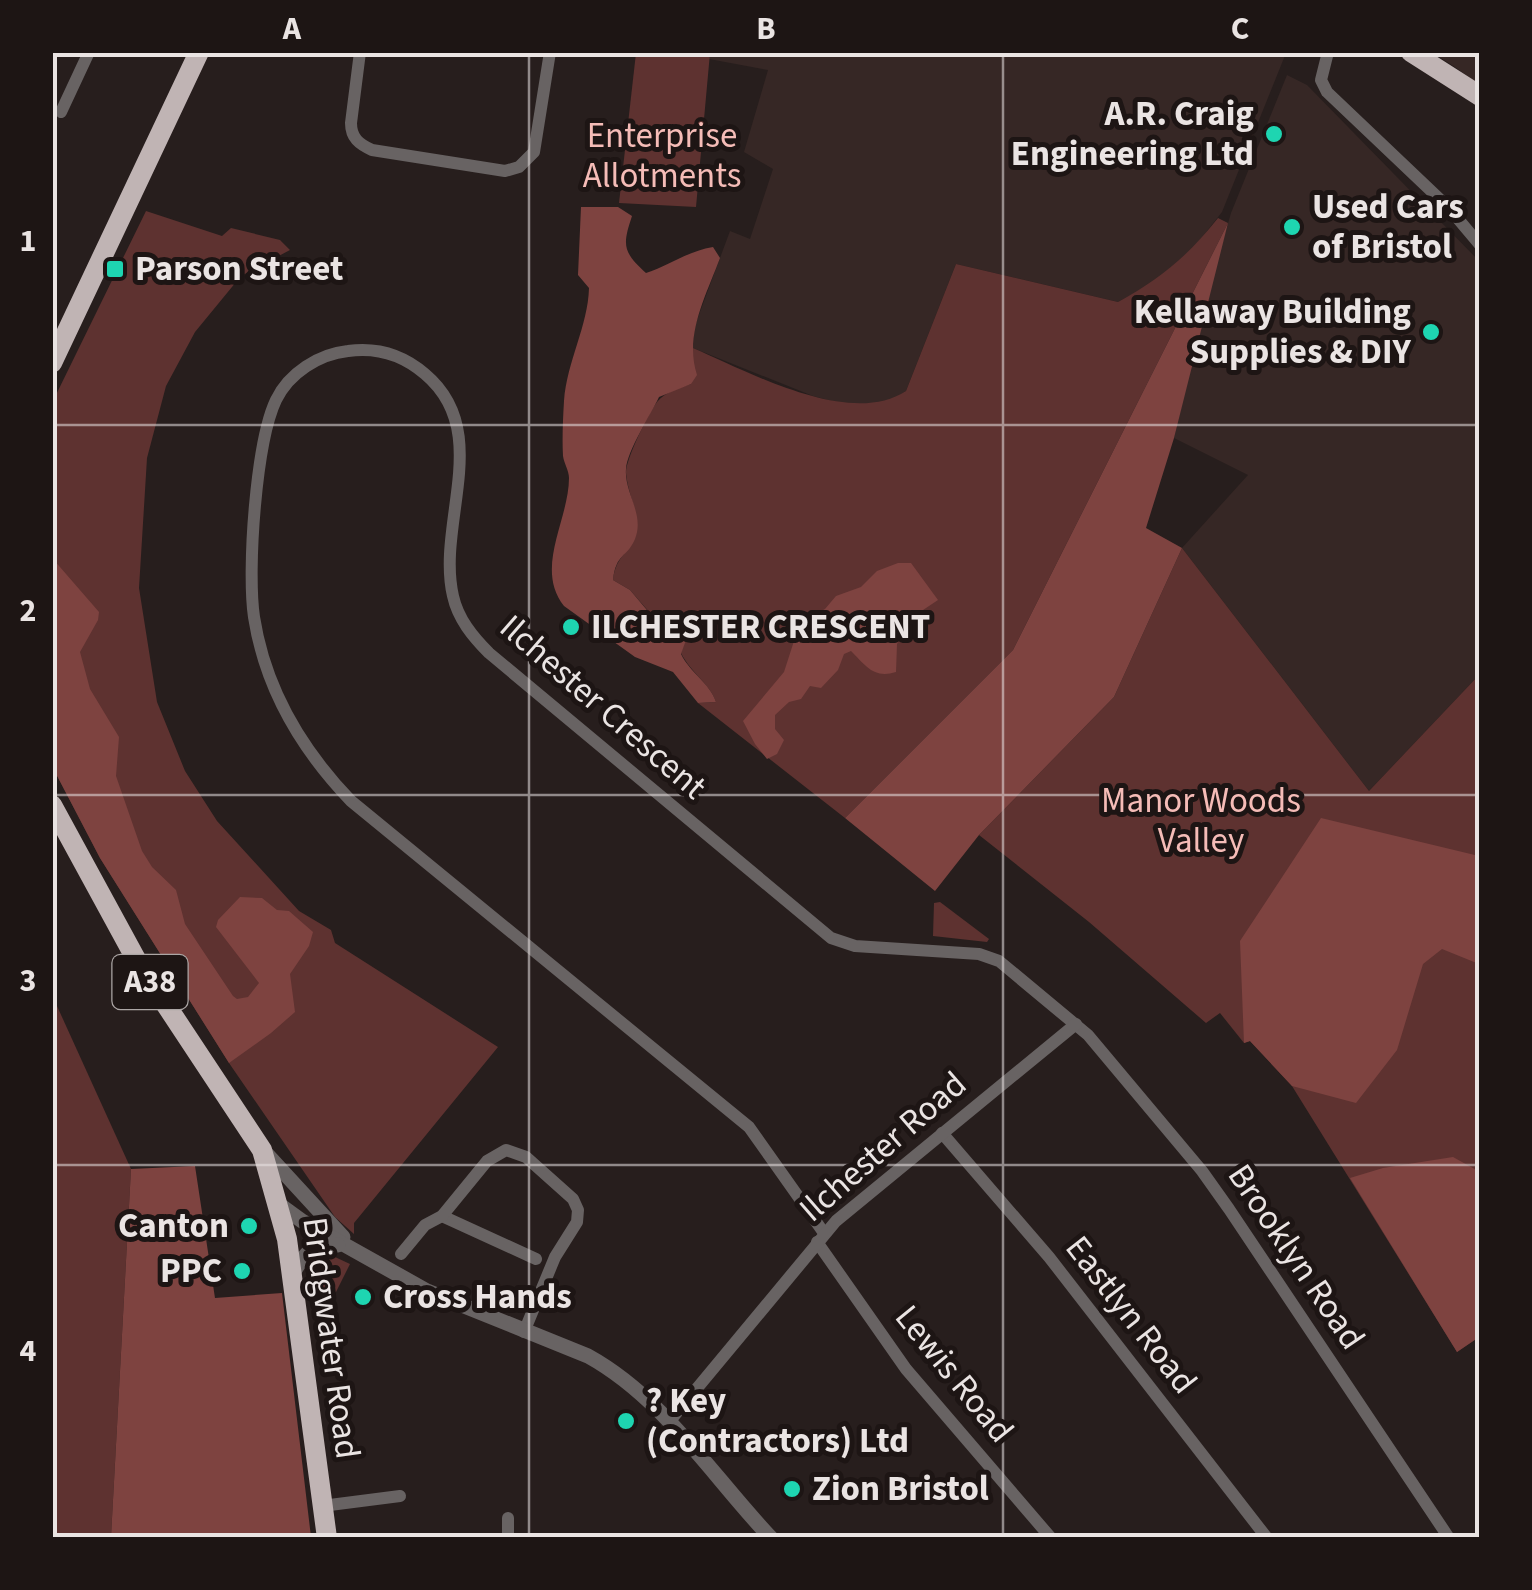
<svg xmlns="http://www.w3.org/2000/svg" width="1532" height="1590" font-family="'Source Sans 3',sans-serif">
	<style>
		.built { fill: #362725 }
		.green { fill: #5e3230 }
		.forest { fill: #7e4340 }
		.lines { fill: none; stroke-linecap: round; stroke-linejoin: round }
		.minor { stroke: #686363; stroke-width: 12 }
		.tertiary { stroke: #686363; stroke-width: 15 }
		.trunk { stroke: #c0b4b4; stroke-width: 20 }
		.grid { fill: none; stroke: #eae4e3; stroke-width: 2.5; stroke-opacity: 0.55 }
		.poi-dot { fill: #1ed5b1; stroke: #1d1514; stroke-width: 4 }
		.labels { text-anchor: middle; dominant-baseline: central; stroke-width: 10; stroke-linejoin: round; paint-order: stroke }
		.shield { fill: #1d1514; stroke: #aca6a5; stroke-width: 2.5 }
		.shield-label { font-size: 32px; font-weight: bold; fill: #eae4e3 }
		.poi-label { font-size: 35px; font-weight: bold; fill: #eae4e3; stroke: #1d1514; text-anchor: start }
		.park-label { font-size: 35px; fill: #f5bcb7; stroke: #1d1514 }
		.street-label { font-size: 35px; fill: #eae4e3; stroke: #1d1514 }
		.neatline { fill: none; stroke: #eae4e3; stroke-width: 4 }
		.grid-label { font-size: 32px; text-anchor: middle; font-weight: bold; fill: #eae4e3 }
	</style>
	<rect width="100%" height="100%" fill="#271e1d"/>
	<g class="built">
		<path d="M 710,53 L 1286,53 L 1222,212 L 1196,245 L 1155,282 L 1118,302 L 956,264 L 906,391 L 890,402 L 868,405 L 843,404 L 813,396 L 693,348 L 694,328 L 730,231 L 750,239 L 773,169 L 744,152 L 768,70 L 709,59 Z"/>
		<path d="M 1433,53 L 1479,53 L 1479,85 L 1455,67 Z"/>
		<path d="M 1287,75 L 1307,85 L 1479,261 L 1479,675 L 1369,791 L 1182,548 L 1248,475 L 1174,438 L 1201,318 L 1231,213 Z"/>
	</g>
	<g class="green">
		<path d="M 636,53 L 710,53 L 696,207 L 619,203 Z"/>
		<path d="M 146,211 L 222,236 L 231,228 L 280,240 L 290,250 L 241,276 L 195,332 L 166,386 L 147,458 L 139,588 L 157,702 L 185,771 L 217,821 L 299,911 L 331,930 L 335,943 L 498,1047 L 354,1223 L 354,1234 L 335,1217 L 229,1063 L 100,858 L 53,768 L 52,403 Z"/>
		<path d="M 1218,218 L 1228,223 L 1013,650 L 845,818 L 698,703 L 716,702 C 710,684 691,673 681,653 L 685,640 L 664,629 L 630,590 L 613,580 C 616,554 632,552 635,533 C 639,511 628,495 626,473 C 625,461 649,412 657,402 C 665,392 679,388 691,384 L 693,348 C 749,372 850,428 906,391 L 956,264 L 1118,302 C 1160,279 1188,256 1218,218 Z"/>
		<path d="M 1182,548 L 1369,791 L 1479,675 L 1479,1337 L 1457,1352 L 1292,1086 L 1250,1041 L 1244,1043 L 1220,1013 L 1206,1023 L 1089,922 L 979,835 L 1114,697 Z"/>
		<path d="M 940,902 L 989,939 L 987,942 L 933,936 L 934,903 Z"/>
		<path d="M 52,995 L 131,1169 L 111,1537 L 53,1537 Z"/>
		<path d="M 335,1257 L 350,1264 L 330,1304 L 311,1296 L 319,1260 Z"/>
	</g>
	<g class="forest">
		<path d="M 581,207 L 618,207 L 632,216 C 622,246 623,252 646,273 C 670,265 688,251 713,247 L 720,258 C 706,296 684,335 697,375 L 691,384 L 659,397 C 651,414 627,451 626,469 C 624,493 645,514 635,539 C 627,558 616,553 613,580 L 630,590 L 663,629 L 675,628 L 686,640 L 681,654 C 690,673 710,683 716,702 L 698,703 L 673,672 L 635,657 L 564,606 C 534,568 569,520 569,478 C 569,471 564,463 563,456 C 562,439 563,418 564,401 C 567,361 588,326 589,288 L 578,275 Z"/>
		<path d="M 1228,223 L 1174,438 L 1146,528 L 1182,548 L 1114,697 L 979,835 L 935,891 L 845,818 L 1013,650 Z"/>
		<path d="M 53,559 L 99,612 L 98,620 L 80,652 L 90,689 L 119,737 L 116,776 L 142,851 L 152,867 L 176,890 L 185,924 L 233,996 L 237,999 L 248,997 L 259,983 L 216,927 L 218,920 L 240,897 L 262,898 L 277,910 L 289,911 L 313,932 L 309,946 L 290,974 L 295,1012 L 271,1033 L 229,1063 L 100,858 L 53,768 Z"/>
		<path d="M 898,563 L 911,563 L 938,600 L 923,610 L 918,625 L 907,628 L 897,644 L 896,672 C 874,679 866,666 851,651 L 844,654 L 838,670 L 821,688 L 810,686 L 801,699 L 789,702 L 775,715 L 775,729 L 784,740 L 777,754 L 767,759 L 755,744 L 743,721 L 784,672 L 794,641 L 810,630 L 812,616 L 825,609 L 836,596 L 861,587 L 877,571 Z"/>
		<path d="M 1321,818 L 1479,856 L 1479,964 L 1442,949 L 1423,964 L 1397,1050 L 1356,1103 L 1292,1086 L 1250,1041 L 1244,1043 L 1240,941 Z"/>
		<path d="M 1453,1157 L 1480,1172 L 1479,1337 L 1457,1352 L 1350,1178 L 1383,1168 Z"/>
		<path d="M 195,1166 L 215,1298 L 282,1293 L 311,1537 L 111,1537 L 131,1169 Z"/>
	</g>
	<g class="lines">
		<g class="minor">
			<path d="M 360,52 L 351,123 C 351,138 359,144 372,150 L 505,171 L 519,167 L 534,152 L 550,52"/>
			<path d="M 1328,52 L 1321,80 L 1327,92 L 1448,207 L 1480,245"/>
			<path d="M 61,112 L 89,52"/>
			<path d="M 942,1133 L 1049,1257 L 1267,1538"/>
			<path d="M 442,1216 L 536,1259"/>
			<path d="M 824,1233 L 749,1127 L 351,801 C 302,750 265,688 254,617 C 247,570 256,442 276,400 C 289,373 319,354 348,351 C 377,347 403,355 425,374 C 494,432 436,523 453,596 C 458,619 473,637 489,653 L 831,938 L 855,946 L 979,954 L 999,961 L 1088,1035 L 1202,1171 L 1229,1209 L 1449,1538"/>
			<path d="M 817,1242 L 906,1369 L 1051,1538"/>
			<path d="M 401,1254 L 425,1225 L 442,1216 L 487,1161 L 506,1150 L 526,1157 L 573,1199 L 578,1210 L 577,1222 L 555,1257 L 524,1332"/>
			<path d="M 669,1422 L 836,1221 L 1076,1024"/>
			<path d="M 322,1506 L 400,1496"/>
			<path d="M 508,1518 L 508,1538"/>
		</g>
		<g class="tertiary">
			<path d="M 264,1151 L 343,1237"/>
			<path d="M 280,1205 L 302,1221 L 427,1291 L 588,1356 C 664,1398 712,1476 771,1538"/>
			<path d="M 292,1275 C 303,1255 314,1241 338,1245"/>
		</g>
		<g class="trunk">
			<path d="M 1411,52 L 1480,96"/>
			<path d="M 52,363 L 199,52"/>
			<path d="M 52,805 L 137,961 L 262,1150 L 287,1239 L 327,1538"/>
		</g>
	</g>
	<path class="grid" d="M 529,52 L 529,1538M 1003,52 L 1003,1538M 52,425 L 1480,425M 52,795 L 1480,795M 52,1165 L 1480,1165"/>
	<g class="poi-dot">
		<circle cx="1274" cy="134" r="10"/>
		<circle cx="1292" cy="227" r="10"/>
		<rect x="105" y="259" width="20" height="20" rx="5"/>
		<circle cx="1431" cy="332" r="10"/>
		<circle cx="571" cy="627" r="10"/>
		<circle cx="249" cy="1226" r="10"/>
		<circle cx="242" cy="1271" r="10"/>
		<circle cx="363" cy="1297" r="10"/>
		<circle cx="626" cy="1421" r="10"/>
		<circle cx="792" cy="1489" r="10"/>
	</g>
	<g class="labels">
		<rect class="shield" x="112.5" y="955" width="75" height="54" rx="8"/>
		<g class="shield-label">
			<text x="150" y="982">A38</text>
		</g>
		<g class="poi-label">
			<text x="1254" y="114" text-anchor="end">A.R. Craig<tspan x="1254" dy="40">Engineering Ltd</tspan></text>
			<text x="1312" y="207">Used Cars<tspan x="1312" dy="40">of Bristol</tspan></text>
			<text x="135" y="269">Parson Street</text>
			<text x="1411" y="312" text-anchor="end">Kellaway Building<tspan x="1411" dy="40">Supplies &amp; DIY</tspan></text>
			<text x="591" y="627">ILCHESTER CRESCENT</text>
			<text x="229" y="1226" text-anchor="end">Canton</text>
			<text x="222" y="1271" text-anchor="end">PPC</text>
			<text x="383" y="1297">Cross Hands</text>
			<text x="646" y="1401">? Key<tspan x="646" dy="40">(Contractors) Ltd</tspan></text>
			<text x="812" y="1489">Zion Bristol</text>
		</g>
		<g class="park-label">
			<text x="662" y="136">Enterprise<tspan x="662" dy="40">Allotments</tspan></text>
			<text x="1201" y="801">Manor Woods<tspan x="1201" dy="40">Valley</tspan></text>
		</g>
		<g class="street-label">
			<text transform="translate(603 707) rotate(41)">Ilchester Crescent</text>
			<text transform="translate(883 1147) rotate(-41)">Ilchester Road</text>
			<text transform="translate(1296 1257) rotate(56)">Brooklyn Road</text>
			<text transform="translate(1131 1315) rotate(52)">Eastlyn Road</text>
			<text transform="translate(331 1338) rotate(82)">Bridgwater Road</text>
			<text transform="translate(954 1374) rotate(51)">Lewis Road</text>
		</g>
	</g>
	<rect width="1532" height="1590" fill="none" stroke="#1d1514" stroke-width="110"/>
	<rect x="55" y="55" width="1422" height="1480" class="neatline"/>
	<g class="grid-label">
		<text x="292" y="39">A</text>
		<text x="766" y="39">B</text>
		<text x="1240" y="39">C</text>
		<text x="28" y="251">1</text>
		<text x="28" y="621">2</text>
		<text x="28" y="991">3</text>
		<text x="28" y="1361">4</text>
	</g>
</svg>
